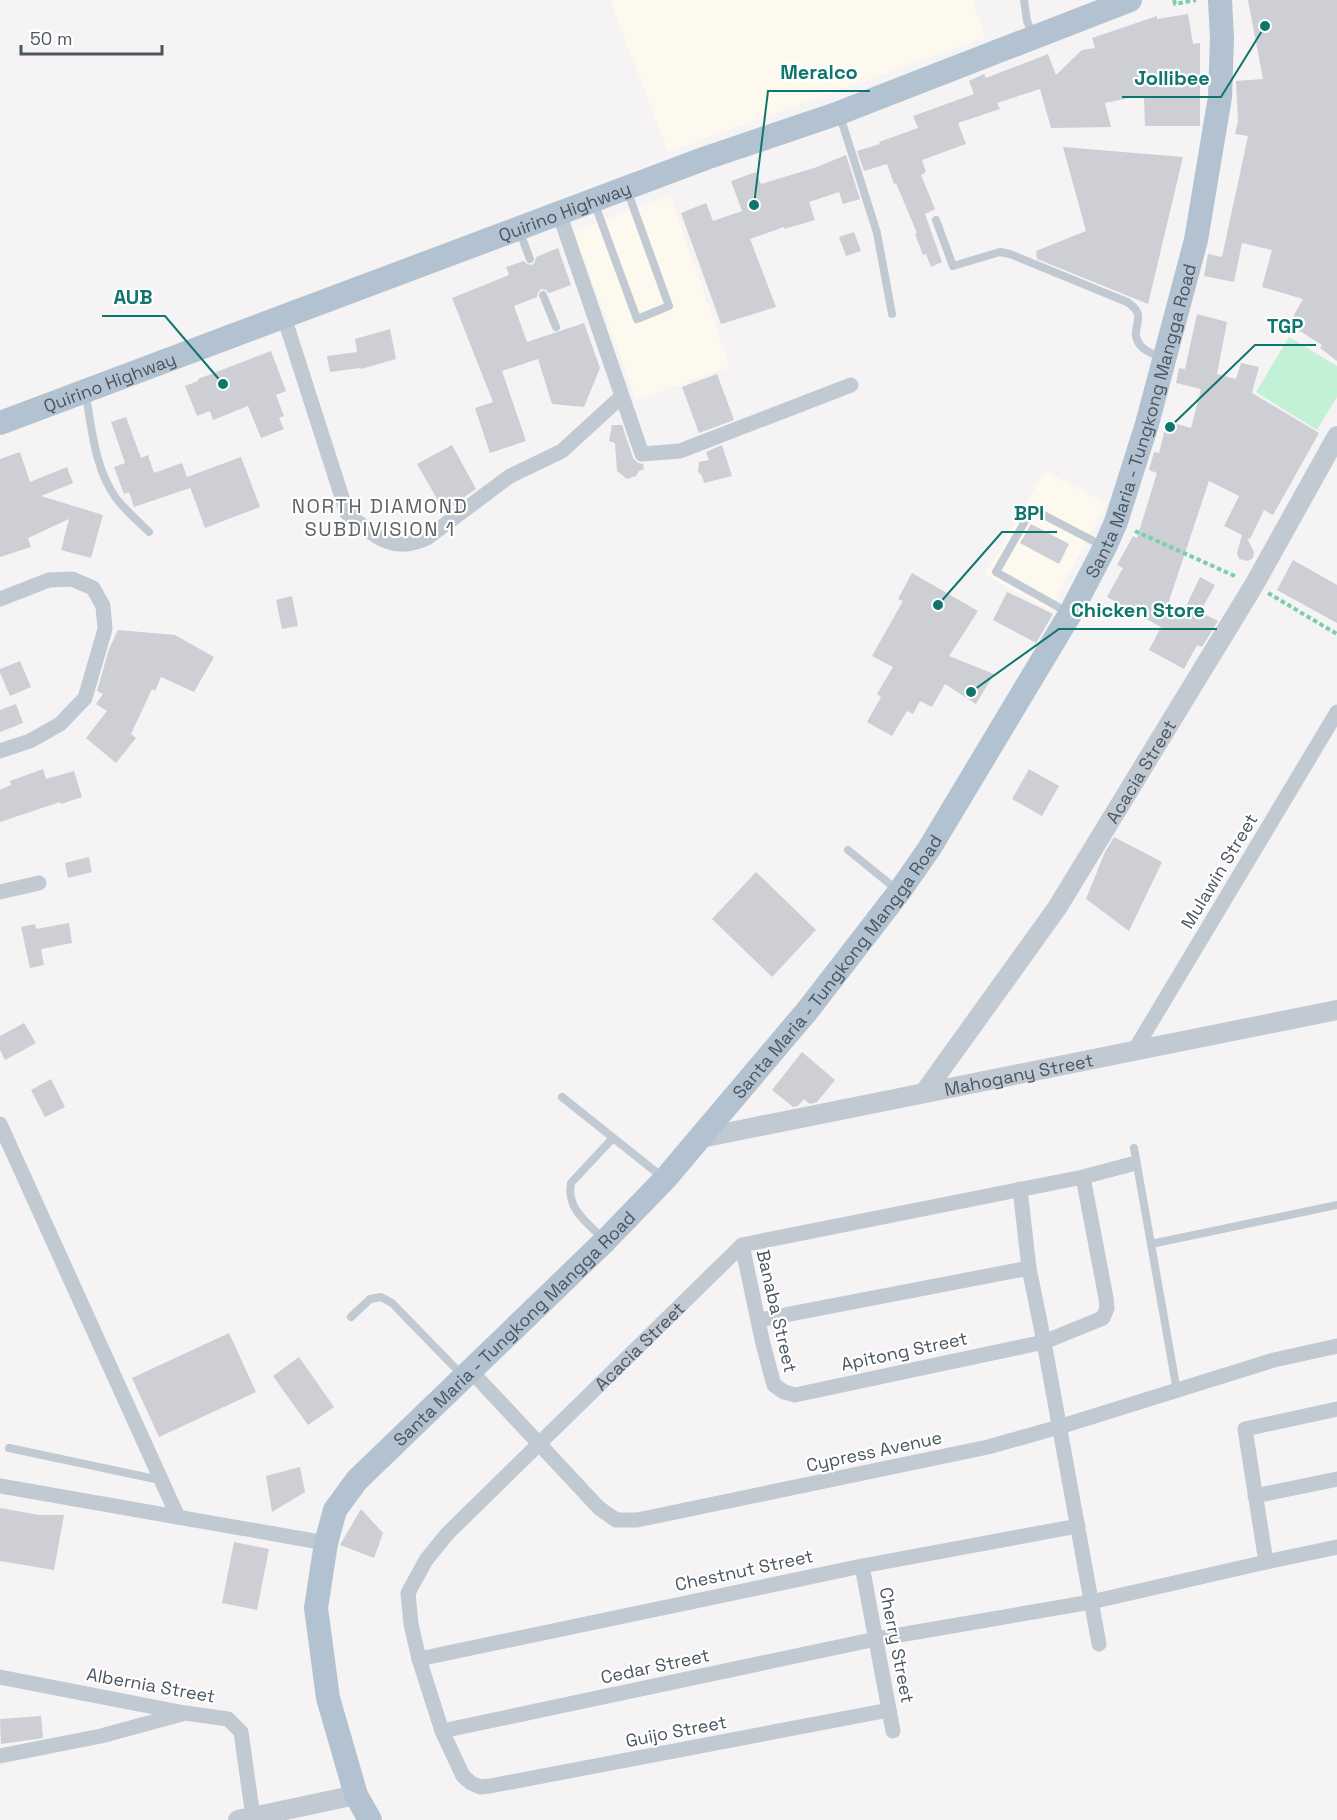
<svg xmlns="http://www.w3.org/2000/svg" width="1337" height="1820" font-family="'Space Grotesk',sans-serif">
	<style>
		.commercial { fill: #fdf9ef }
		.green { fill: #c3f1d5 }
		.building { fill: #cdcfd5 }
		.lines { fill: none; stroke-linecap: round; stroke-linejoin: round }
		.path { stroke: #7ad0a6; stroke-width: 4; stroke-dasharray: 4.5 3; stroke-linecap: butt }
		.service { stroke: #c1cad2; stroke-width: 8 }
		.minor { stroke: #c1cad2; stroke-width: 15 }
		.tertiary { stroke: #c1cad2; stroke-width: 20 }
		.primary { stroke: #b3c2d1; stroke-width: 24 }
		.labels { text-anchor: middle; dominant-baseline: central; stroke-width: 4.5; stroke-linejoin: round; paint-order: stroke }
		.street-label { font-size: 18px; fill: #4a5661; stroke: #fff }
		.neighbourhood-label { font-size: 20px; letter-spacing: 1.5px; fill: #5f6368; stroke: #fff }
		.leader { fill: none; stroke: #0f766e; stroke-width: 2 }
		.callout-dot { fill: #0f766e; stroke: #fff; stroke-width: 2 }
		.callout-label { font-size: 20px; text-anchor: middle; font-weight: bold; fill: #0f766e; stroke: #fff; stroke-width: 4.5; stroke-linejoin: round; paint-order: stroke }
	</style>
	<rect width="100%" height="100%" fill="#f5f3f3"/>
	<g class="commercial">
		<path d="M 610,0 L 972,0 L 986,37 L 668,152 Z"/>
		<path d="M 670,195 L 730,367 L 636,400 L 574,232 Z"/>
		<path d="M 1045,471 L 1107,503 L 1049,610 L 985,575 Z"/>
	</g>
	<path class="green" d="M 1289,337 L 1337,366 L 1337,397 L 1317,430 L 1256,392 Z"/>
	<g class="building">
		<path d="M 1248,0 L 1337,0 L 1337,361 L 1320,348 L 1322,345 L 1289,324 L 1303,299 L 1262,287 L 1272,250 L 1242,243 L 1234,282 L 1204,276 L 1208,254 L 1222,257 L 1248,136 L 1235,134 L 1238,121 L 1236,81 L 1263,79 Z"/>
		<path d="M 1188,14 L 1193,44 L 1200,43 L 1200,126 L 1145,126 L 1144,97 L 1139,98 L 1139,96 L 1105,103 L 1111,127 L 1051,128 L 1040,89 L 997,103 L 1000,109 L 958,123 L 966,144 L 922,160 L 926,172 L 921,175 L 935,209 L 925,214 L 942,262 L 931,267 L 926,254 L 923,255 L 915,234 L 917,233 L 896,183 L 894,184 L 887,164 L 864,171 L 857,151 L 880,144 L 879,142 L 918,128 L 913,116 L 974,94 L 969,81 L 984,74 L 986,78 L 1048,54 L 1056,75 L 1082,50 L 1095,48 L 1092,38 L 1157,16 L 1157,19 Z"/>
		<path d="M 1063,147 L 1183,157 L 1148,304 L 1037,259 L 1036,251 L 1086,231 Z"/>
		<path d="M 846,155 L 860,199 L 843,204 L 839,192 L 809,202 L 815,220 L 784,229 L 784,227 L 750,239 L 776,307 L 721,324 L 681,213 L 706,203 L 713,221 L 742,211 L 731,181 L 756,172 L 761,184 L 817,167 Z"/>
		<path d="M 854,232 L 861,251 L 846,256 L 839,237 Z"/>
		<path d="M 558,248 L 571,285 L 549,293 L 546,290 L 541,289 L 538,292 L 537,297 L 514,306 L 527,342 L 584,323 L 600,368 L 584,407 L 552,404 L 538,359 L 502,371 L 526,441 L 490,453 L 475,408 L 493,402 L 452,298 L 509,275 L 506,267 L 524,261 L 527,264 L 532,265 L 535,262 L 536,257 Z"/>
		<path d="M 1197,314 L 1227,322 L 1217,374 L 1236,379 L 1241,363 L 1259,367 L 1252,393 L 1319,433 L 1273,515 L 1264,510 L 1250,539 L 1247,538 L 1254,552 L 1253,558 L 1248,561 L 1239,559 L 1237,553 L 1242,535 L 1224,526 L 1239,496 L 1209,481 L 1165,613 L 1180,619 L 1200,577 L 1215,585 L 1200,612 L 1218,621 L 1202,647 L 1197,645 L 1184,669 L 1149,650 L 1161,627 L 1107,597 L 1123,568 L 1117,565 L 1133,536 L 1137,538 L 1157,473 L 1149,470 L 1154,452 L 1159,453 L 1167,421 L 1191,428 L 1201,389 L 1176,383 L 1179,368 L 1185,369 Z"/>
		<path d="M 390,329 L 396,359 L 361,369 L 360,368 L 330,372 L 327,356 L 357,352 L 355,339 Z"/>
		<path d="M 271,351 L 286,391 L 276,395 L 284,416 L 279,418 L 284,429 L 261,438 L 248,406 L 213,420 L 210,411 L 197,416 L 185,386 L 198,381 L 198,379 Z"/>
		<path d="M 717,374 L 734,420 L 699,433 L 682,387 Z"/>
		<path d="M 126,417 L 141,458 L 148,455 L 154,473 L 182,463 L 187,477 L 241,457 L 260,507 L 205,528 L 189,484 L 190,488 L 134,507 L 129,492 L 124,494 L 114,467 L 125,463 L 111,422 Z"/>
		<path d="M 612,425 L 622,425 L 633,458 L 638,463 L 643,464 L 644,469 L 639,471 L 636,476 L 627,479 L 617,471 L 615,443 L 609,441 Z"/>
		<path d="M 452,445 L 476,489 L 444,511 L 417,464 Z"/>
		<path d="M 722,445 L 732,476 L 704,483 L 702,476 L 698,472 L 699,462 L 709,460 L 706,452 Z"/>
		<path d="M 20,452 L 30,482 L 67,467 L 73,483 L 41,496 L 103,515 L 91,558 L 61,550 L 69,519 L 28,538 L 31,547 L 0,557 L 0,459 Z"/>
		<path d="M 1031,524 L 1069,544 L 1059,564 L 1020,543 Z"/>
		<path d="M 1293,560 L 1337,585 L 1337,623 L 1277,590 Z"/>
		<path d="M 912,573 L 978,611 L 949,656 L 994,674 L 976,704 L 945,684 L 932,707 L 920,701 L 913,714 L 907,711 L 892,736 L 867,722 L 881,697 L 877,694 L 893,667 L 872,656 L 903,601 L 898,599 Z"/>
		<path d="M 1007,592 L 1053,614 L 1036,643 L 993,620 Z"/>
		<path d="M 292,596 L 298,626 L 282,629 L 276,600 Z"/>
		<path d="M 118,630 L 175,635 L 214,657 L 194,692 L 161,677 L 155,691 L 152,689 L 131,734 L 136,738 L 116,763 L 86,738 L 107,711 L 96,704 L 103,694 L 97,691 L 109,649 Z"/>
		<path d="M 20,661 L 31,687 L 10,696 L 0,673 L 0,669 Z"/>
		<path d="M 16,704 L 23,723 L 0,732 L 0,710 Z"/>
		<path d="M 43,769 L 46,779 L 74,771 L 82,797 L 61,804 L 60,802 L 0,822 L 0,790 L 11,785 L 10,781 Z"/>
		<path d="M 1029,769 L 1059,786 L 1042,816 L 1012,799 Z"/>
		<path d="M 1114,837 L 1162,862 L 1129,931 L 1086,899 L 1105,852 Z"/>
		<path d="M 89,857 L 92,872 L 68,878 L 65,863 Z"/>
		<path d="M 756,872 L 816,930 L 772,977 L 712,919 Z"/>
		<path d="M 69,923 L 72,943 L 41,949 L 44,965 L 30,968 L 21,927 L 35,924 L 36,929 Z"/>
		<path d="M 24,1023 L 36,1043 L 5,1060 L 0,1050 L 0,1036 Z"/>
		<path d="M 802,1052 L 835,1080 L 817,1102 L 810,1104 L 804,1099 L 798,1106 L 793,1107 L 772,1090 Z"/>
		<path d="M 51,1079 L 65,1107 L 45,1117 L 31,1090 Z"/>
		<path d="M 229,1333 L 256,1392 L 159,1437 L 132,1378 Z"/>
		<path d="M 299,1357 L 334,1407 L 308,1425 L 273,1376 Z"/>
		<path d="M 300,1467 L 305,1492 L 272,1512 L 266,1476 Z"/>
		<path d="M 0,1508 L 39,1515 L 64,1515 L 54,1570 L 0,1561 Z"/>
		<path d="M 361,1509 L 383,1533 L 374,1558 L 340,1545 Z"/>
		<path d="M 234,1542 L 269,1549 L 257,1610 L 222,1603 Z"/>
		<path d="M 41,1716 L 43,1738 L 1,1744 L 0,1719 Z"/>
	</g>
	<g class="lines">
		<g class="path">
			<path d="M 1174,0 L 1175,4 L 1196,0"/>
			<path d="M 1135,531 L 1237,577"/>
			<path d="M 1268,593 L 1337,634"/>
		</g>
		<g class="service">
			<path d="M 1024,0 L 1027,21 L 1032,33"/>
			<path d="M 840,116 L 877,233 L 892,314"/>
			<path d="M 594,202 L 637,319 L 669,306 L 627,190"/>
			<path d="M 936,220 L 953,266 L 1000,252 L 1010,254 L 1127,302 C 1151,317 1127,328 1140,345 C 1144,351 1154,354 1160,357"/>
			<path d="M 519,230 L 530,259"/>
			<path d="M 543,295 L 556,327"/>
			<path d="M 86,396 C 92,430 95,469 116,498 C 125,510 138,521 149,532"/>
			<path d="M 1069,613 L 996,572 L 1032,509 L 1103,546"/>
			<path d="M 848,850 L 896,889"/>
			<path d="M 562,1097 L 661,1176"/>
			<path d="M 1134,1148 L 1177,1391"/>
			<path d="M 604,1240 C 587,1222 566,1209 571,1183 L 613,1138"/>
			<path d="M 1151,1244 L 1337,1205"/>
			<path d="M 351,1317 L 370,1299 L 381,1297 L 392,1303 L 462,1375"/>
			<path d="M 9,1448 L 160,1480"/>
		</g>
		<g class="minor">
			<path d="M 559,213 L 642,454 L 680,451 L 851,385"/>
			<path d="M 284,317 L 347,513 C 373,534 391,555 427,538 L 510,476 L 562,451 L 622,396"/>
			<path d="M 0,599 L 49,580 L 72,579 L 93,588 L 103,606 L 105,629 L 85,698 L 60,724 L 30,741 L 0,751"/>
			<path d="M 0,892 L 39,883"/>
			<path d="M 1134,1051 L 1337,712"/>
			<path d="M 0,1124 L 178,1517"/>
			<path d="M 1020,1189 L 1029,1268 L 1044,1342 L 1099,1644"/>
			<path d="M 742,1245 L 763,1344 L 774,1385 L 784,1392 L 795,1395 L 1044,1342 L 1103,1318 L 1107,1308 L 1106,1298 L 1083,1177"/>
			<path d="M 759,1320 L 1029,1268"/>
			<path d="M 471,1371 L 599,1508 L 616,1520 L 637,1520 L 988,1447 L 1059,1427 L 1274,1360 L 1337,1346"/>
			<path d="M 0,1486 L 326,1543"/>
			<path d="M 1255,1496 L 1337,1479"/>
			<path d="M 1266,1562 L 1337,1547"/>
			<path d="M 862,1566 L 893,1731"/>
			<path d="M 419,1659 L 862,1566 L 1078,1526"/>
			<path d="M 0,1677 L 185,1713 L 228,1719 L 241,1732 L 253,1817"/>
			<path id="s1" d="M 889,1710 L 490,1786 L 480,1787 L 471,1783 L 463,1776 L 442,1731 L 419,1659 L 411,1624 L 408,1593 L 426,1560 L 447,1534 L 742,1245 L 1083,1177 L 1132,1164"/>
			<path d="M 442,1731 L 876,1639 L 1091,1602 L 1266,1562 L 1245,1429 L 1337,1409"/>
			<path d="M 0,1756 L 101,1736 L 182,1714"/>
		</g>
		<g class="tertiary">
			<path id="s2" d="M 924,1093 L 1057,908 L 1254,585 L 1337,436"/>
			<path id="s3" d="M 701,1138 L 1337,1010"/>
			<path d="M 238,1820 L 356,1795"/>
		</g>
		<g class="primary">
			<path id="s4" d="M 0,423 L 706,158 L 839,113 L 1130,0"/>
			<path id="s5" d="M 370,1820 L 356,1795 L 328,1698 L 316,1608 L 326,1543 L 335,1510 L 357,1480 L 605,1241 L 665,1179 L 807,1011 L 899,892 L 929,849 L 1070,614 L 1105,547 L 1116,522 L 1147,424 L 1196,240 L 1220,97 L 1222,38 L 1220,0"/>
		</g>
	</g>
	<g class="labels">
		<g class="street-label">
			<text stroke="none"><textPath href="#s4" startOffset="603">Quirino Highway</textPath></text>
			<text stroke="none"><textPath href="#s4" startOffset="117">Quirino Highway</textPath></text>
			<text stroke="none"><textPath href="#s5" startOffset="1692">Santa Maria - Tungkong Mangga Road</textPath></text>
			<text stroke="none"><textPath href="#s2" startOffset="388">Acacia Street</textPath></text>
			<text transform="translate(1219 871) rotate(-59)">Mulawin Street</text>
			<text stroke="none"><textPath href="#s5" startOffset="1062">Santa Maria - Tungkong Mangga Road</textPath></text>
			<text stroke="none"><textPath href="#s3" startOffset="324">Mahogany Street</textPath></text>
			<text transform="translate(777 1311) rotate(77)">Banaba Street</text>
			<text stroke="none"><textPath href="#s5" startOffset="576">Santa Maria - Tungkong Mangga Road</textPath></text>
			<text stroke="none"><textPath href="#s1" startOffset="969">Acacia Street</textPath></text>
			<text transform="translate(904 1351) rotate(-12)">Apitong Street</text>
			<text transform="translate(874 1451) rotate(-12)">Cypress Avenue</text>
			<text transform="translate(744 1570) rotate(-12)">Chestnut Street</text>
			<text transform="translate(897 1645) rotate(79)">Cherry Street</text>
			<text transform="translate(655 1666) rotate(-12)">Cedar Street</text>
			<text transform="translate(151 1685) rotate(10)">Albernia Street</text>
			<text transform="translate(676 1731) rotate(-11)">Guijo Street</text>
		</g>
		<g class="neighbourhood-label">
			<text x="380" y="506">NORTH DIAMOND<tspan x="380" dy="23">SUBDIVISION 1</tspan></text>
		</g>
	</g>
	<path class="leader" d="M754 205L768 91H870M1265 26L1221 97H1122M223 384L165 316H102M1170 427L1255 345H1316M938 605L1002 532H1057M971 692L1059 629H1217"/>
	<g class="callout-dot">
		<circle cx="754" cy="205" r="6"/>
		<circle cx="1265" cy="26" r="6"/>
		<circle cx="223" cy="384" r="6"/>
		<circle cx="1170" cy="427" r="6"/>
		<circle cx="938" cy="605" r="6"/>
		<circle cx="971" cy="692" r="6"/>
	</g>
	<g class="callout-label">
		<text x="819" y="79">Meralco</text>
		<text x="1172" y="85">Jollibee</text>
		<text x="133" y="304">AUB</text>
		<text x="1285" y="333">TGP</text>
		<text x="1029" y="520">BPI</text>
		<text x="1138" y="617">Chicken Store</text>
	</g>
	<path d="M21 45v9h141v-9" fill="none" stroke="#4a5661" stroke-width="3"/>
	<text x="30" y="45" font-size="18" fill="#4a5661" stroke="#ffffff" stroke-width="4.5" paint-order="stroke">50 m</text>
</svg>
